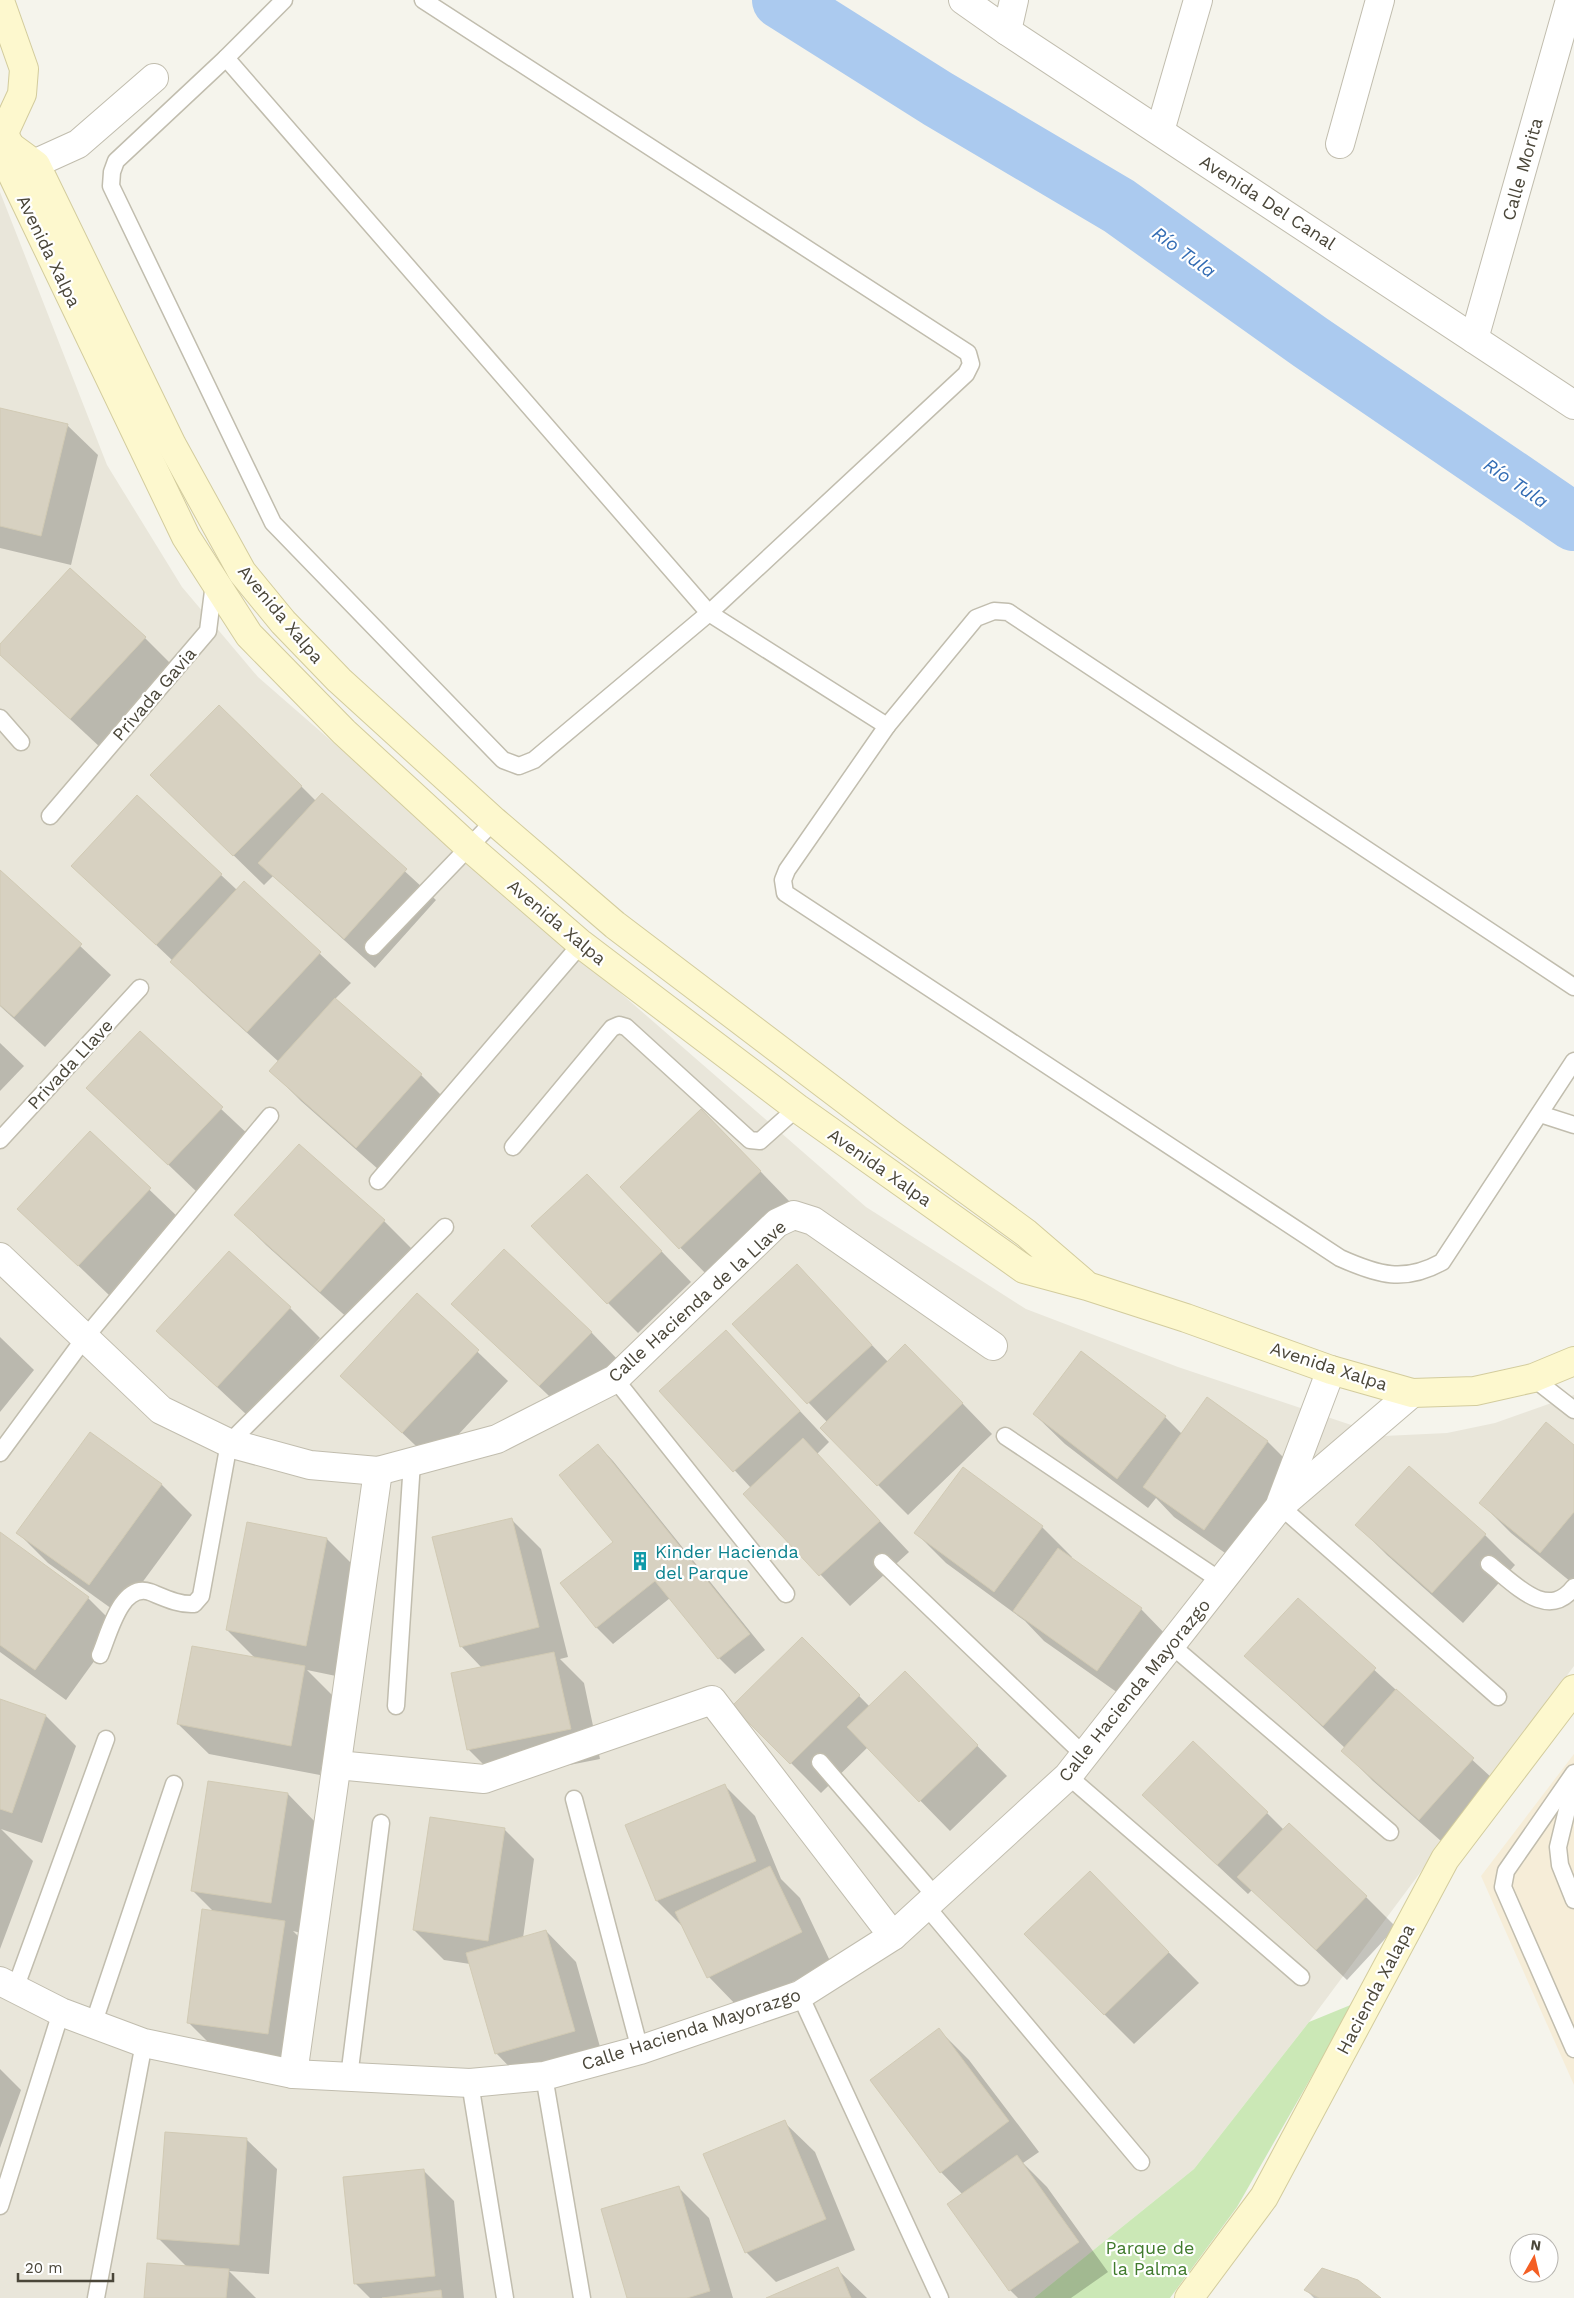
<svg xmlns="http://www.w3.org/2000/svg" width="1574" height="2298" font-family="'Work Sans',sans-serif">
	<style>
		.residential { fill: #e9e6da }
		.commercial { fill: #f6edd8 }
		.green { fill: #cbe8b6 }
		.shadow { fill: #0003 }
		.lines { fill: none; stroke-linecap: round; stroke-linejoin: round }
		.river { stroke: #abcaef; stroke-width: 58 }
		.building { fill: #d7d1c1; stroke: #d1cab4 }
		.lane-casing { stroke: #c1bdae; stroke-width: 19 }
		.street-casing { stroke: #c1bdae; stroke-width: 30 }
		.secondary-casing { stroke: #d3cc9d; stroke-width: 30 }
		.lane { stroke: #fff; stroke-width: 16 }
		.street { stroke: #fff; stroke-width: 28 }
		.secondary { stroke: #fdf8ce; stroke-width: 28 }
		.labels { text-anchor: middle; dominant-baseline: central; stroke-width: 4.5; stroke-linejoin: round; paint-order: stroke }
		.street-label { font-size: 18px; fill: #4a4639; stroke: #fff }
		.culture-label { font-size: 18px; fill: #0d838f; stroke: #fff; text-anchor: start }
		.park-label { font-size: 18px; fill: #407b2d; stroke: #fff }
		.water-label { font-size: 19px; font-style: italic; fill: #346db4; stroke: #fff }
	</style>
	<rect width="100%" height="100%" fill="#f5f4ec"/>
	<path class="residential" d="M 0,192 L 107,465 L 182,587 L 258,677 L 866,1207 L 1026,1309 L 1178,1367 L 1384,1436 L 1447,1433 L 1495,1423 L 1574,1395 L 1574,1666 L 1309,2022 L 1194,2169 L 1034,2298 L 0,2298 Z"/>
	<path class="commercial" d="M 1574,1754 L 1574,2085 L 1481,1876 Z"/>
	<path class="green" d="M 1353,2004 L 1237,2207 L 1170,2298 L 1034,2298 L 1194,2169 L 1309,2022 Z"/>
	<g class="shadow">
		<path d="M 0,409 L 67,425 L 98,455 L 71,565 L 0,548 Z"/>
		<path d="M 145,638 L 175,668 L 101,748 L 0,654 L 0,646 Z"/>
		<path d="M 301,786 L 316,801 L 322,795 L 436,900 L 375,968 L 273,876 L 264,885 L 182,805 Z"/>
		<path d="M 73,866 L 221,875 L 237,890 L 244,883 L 351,983 L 335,999 L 421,1075 L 451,1105 L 387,1177 L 301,1101 L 271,1071 L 279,1062 L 202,992 L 173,961 Z"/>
		<path d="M 0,871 L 111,975 L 45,1047 L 0,1006 Z"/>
		<path d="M 140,1033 L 252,1138 L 199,1194 L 88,1088 Z"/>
		<path d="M 0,1043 L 24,1066 L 0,1091 Z"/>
		<path d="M 90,1133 L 180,1219 L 109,1295 L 19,1209 Z"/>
		<path d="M 731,1141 L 790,1202 L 710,1278 L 621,1187 Z"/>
		<path d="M 617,1205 L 691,1282 L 638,1333 L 608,1303 Z"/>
		<path d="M 236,1215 L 384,1221 L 414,1251 L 351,1321 L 266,1245 Z"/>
		<path d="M 797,1266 L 889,1363 L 936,1376 L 992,1434 L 908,1515 L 821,1428 L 827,1422 L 734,1324 Z"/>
		<path d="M 417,1294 L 508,1381 L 433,1462 L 342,1376 Z"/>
		<path d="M 453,1304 L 591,1332 L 621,1363 L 570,1416 Z"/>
		<path d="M 290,1308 L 320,1338 L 248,1416 L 157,1331 Z"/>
		<path d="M 726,1332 L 829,1442 L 817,1454 L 909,1552 L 850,1606 L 745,1494 L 751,1488 L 661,1391 Z"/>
		<path d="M 0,1337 L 34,1370 L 0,1412 Z"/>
		<path d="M 1207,1398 L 1268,1442 L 1298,1472 L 1235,1560 L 1174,1517 L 1156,1498 L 1148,1508 L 1065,1444 L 1034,1414 L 1165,1417 L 1182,1434 Z"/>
		<path d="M 90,1434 L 162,1485 L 192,1515 L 119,1614 L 48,1563 L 18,1533 Z"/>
		<path d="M 598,1445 L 613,1461 L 765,1650 L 735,1674 L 719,1658 L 670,1598 L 613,1644 L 597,1628 L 562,1584 L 614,1542 Z"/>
		<path d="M 1574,1447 L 1574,1578 L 1571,1582 L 1511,1533 L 1481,1503 Z"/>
		<path d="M 964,1469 L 1042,1527 L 1072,1557 L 1071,1559 L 1141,1609 L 1171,1640 L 1128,1700 L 1044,1641 L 1025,1621 L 946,1563 L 916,1533 Z"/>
		<path d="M 511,1519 L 541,1549 L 568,1657 L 560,1659 L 584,1683 L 600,1759 L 498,1779 L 468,1749 L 482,1668 L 461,1646 Z"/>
		<path d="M 1357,1525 L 1485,1535 L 1515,1565 L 1463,1623 L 1387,1555 Z"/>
		<path d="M 0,1534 L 88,1598 L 118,1628 L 66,1700 L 0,1652 Z"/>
		<path d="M 327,1539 L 357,1569 L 336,1676 L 307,1670 L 335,1698 L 320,1775 L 209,1754 L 178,1724 L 256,1659 L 227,1630 Z"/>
		<path d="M 1298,1600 L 1504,1789 L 1450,1849 L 1373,1781 L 1343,1751 L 1345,1748 L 1246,1656 Z"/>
		<path d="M 802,1638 L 870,1707 L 935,1703 L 1007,1776 L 950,1831 L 868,1747 L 821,1793 L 734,1706 Z"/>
		<path d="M 0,1700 L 46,1716 L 76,1746 L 42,1843 L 1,1829 L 33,1861 L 0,1949 Z"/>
		<path d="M 725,1786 L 755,1816 L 781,1879 L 800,1898 L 831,1963 L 739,2008 L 709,1977 L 684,1928 L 657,1901 L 626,1826 Z"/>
		<path d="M 288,1794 L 318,1825 L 301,1933 L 293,1931 L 314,1952 L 298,2064 L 218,2052 L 188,2022 L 214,1912 L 192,1890 Z"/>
		<path d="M 1267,1813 L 1284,1830 L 1366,1897 L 1396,1927 L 1347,1980 L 1252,1890 L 1248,1894 L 1174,1825 Z"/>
		<path d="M 504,1829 L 534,1859 L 523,1938 L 546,1931 L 576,1962 L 604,2061 L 526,2084 L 496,2053 L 470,1964 L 444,1960 L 414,1930 Z"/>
		<path d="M 1120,1903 L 1199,1983 L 1134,2044 L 1104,2014 Z"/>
		<path d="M 939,2030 L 969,2060 L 1039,2152 L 1023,2163 L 1047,2187 L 1108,2272 L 1071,2298 L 1018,2298 L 1010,2290 L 963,2195 L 941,2172 Z"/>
		<path d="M 0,2069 L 21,2090 L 0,2148 Z"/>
		<path d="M 784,2122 L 815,2152 L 855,2250 L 776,2282 L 746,2252 Z"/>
		<path d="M 246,2139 L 277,2169 L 269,2274 L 229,2271 L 256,2298 L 145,2298 L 187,2267 L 158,2238 Z"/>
		<path d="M 424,2171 L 454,2201 L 464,2298 L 370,2298 L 355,2283 Z"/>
		<path d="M 679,2188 L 709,2218 L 733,2298 L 629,2298 Z"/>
		<path d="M 837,2269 L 867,2298 L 769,2298 Z"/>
		<path d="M 1306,2290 L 1379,2298 L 1314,2298 Z"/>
	</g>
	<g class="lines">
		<path class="river" d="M 781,0 L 938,99 L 1119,206 L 1310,342 L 1574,522"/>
	</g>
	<g class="building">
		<path d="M 0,408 L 68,424 L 41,536 L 0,526 Z"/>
		<path d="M 70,568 L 146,637 L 70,719 L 0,655 L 0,644 Z"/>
		<path d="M 219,705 L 302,786 L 233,856 L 150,775 Z"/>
		<path d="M 322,793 L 407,869 L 344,939 L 258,863 Z"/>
		<path d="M 137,795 L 222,874 L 156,945 L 71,866 Z"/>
		<path d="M 0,870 L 82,944 L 14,1017 L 0,1005 Z"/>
		<path d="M 244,881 L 321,952 L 247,1032 L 170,962 Z"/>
		<path d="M 335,998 L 422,1074 L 356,1148 L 269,1071 Z"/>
		<path d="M 140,1031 L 223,1107 L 168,1165 L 86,1088 Z"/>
		<path d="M 701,1109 L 761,1171 L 679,1249 L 620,1187 Z"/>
		<path d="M 90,1131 L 151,1188 L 78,1266 L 17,1209 Z"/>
		<path d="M 299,1144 L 385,1220 L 320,1292 L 234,1215 Z"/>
		<path d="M 587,1174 L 662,1251 L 607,1304 L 531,1226 Z"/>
		<path d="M 504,1249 L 592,1332 L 539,1386 L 451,1304 Z"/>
		<path d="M 229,1251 L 291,1307 L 217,1387 L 156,1331 Z"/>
		<path d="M 797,1264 L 872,1345 L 807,1404 L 732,1324 Z"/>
		<path d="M 417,1293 L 479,1350 L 402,1433 L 340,1376 Z"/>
		<path d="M 726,1330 L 800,1411 L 733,1472 L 659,1391 Z"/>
		<path d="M 905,1344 L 963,1403 L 877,1486 L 820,1428 Z"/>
		<path d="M 1081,1351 L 1166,1416 L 1117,1479 L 1033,1414 Z"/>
		<path d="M 1207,1397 L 1268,1441 L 1204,1530 L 1143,1487 Z"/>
		<path d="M 1546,1422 L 1574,1445 L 1574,1512 L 1540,1553 L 1479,1503 Z"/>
		<path d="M 90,1432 L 162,1484 L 89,1585 L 16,1533 Z"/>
		<path d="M 803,1438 L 880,1521 L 819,1576 L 743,1494 Z"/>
		<path d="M 598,1444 L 750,1634 L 718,1659 L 655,1581 L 596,1628 L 560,1583 L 613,1542 L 559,1475 Z"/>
		<path d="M 1409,1466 L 1486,1534 L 1432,1593 L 1355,1525 Z"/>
		<path d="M 963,1467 L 1043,1526 L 994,1592 L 914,1533 Z"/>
		<path d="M 512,1518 L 539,1627 L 460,1647 L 432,1537 Z"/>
		<path d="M 247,1522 L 327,1538 L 306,1646 L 226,1630 Z"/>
		<path d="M 0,1532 L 89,1597 L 35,1670 L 0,1645 Z"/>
		<path d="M 1058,1548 L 1142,1608 L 1097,1671 L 1013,1611 Z"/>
		<path d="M 1298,1598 L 1376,1668 L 1323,1726 L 1244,1656 Z"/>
		<path d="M 802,1637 L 860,1695 L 790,1764 L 732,1706 Z"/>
		<path d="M 192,1646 L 305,1666 L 291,1746 L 177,1724 Z"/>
		<path d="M 554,1652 L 571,1729 L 467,1750 L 451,1673 Z"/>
		<path d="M 905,1671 L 978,1745 L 919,1802 L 847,1727 Z"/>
		<path d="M 1396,1689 L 1474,1758 L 1419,1820 L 1341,1751 Z"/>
		<path d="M 0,1699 L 46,1715 L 12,1813 L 0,1809 Z"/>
		<path d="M 1193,1741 L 1268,1812 L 1217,1865 L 1142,1795 Z"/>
		<path d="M 208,1781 L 288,1793 L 271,1903 L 191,1891 Z"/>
		<path d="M 725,1784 L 756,1861 L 656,1901 L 625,1825 Z"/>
		<path d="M 430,1817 L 505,1828 L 488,1941 L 413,1930 Z"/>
		<path d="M 1289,1823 L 1367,1896 L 1316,1950 L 1237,1877 Z"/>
		<path d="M 770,1866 L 802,1932 L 707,1978 L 675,1912 Z"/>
		<path d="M 1090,1871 L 1169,1952 L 1104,2015 L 1024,1934 Z"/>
		<path d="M 202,1909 L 285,1921 L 268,2034 L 187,2023 Z"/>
		<path d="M 546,1930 L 575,2031 L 495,2054 L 466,1953 Z"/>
		<path d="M 939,2028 L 1009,2121 L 940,2173 L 870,2080 Z"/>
		<path d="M 785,2120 L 826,2219 L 745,2253 L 703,2154 Z"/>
		<path d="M 165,2132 L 247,2138 L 239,2245 L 157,2239 Z"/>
		<path d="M 1017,2155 L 1079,2242 L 1009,2291 L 947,2204 Z"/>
		<path d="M 424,2169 L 435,2276 L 354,2284 L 343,2177 Z"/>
		<path d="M 679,2186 L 710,2291 L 687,2298 L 627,2298 L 601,2209 Z"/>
		<path d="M 147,2263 L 229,2269 L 226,2298 L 144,2298 Z"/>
		<path d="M 838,2267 L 851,2298 L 766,2298 Z"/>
		<path d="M 1322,2268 L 1358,2280 L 1381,2298 L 1319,2298 L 1304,2290 Z"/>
		<path d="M 441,2290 L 442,2298 L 382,2298 Z"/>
	</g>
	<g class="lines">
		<g class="lane-casing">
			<g id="lane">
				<path d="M 284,0 L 226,58 L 709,613 L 887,726 L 976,618 L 994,611 L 1008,612 L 1574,987"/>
				<path d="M 226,58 L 116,161 L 112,172 L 111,186 L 273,523 L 503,760 L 519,766 L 534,760 L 709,613 L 966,374 L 971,364 L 968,353 L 423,0"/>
				<path d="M 0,718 L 21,742"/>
				<path d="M 887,726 L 787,870 L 783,880 L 785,893 L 1340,1258 C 1378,1275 1404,1283 1442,1262 L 1574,1061"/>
				<path d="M 50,816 L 208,631 L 214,583 L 217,582"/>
				<path d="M 373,947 L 494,821"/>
				<path d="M 1540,1114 L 1574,1125"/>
				<path d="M 0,1140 L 140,988"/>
				<path d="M 513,1147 L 612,1028 L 619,1025 L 626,1027 L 750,1140 L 760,1141 L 797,1108"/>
				<path d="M 378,1181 L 581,944"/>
				<path d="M 1533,1378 L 1574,1410"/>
				<path d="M 615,1379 L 786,1594"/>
				<path d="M 1005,1436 L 1221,1581"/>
				<path d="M 0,1453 L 84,1339 L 270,1116"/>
				<path d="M 1280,1506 L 1498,1697"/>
				<path d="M 882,1562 L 1084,1755"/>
				<path d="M 1489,1564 C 1514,1583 1547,1622 1574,1587"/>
				<path d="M 1171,1645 L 1390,1832"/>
				<path d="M 100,1655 C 109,1634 121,1582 150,1592 C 165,1598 179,1605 194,1604 L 201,1596 L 229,1443 L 445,1227"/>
				<path d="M 396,1706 L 412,1462"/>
				<path d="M 820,1762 L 936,1897"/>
				<path d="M 1574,1773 L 1506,1871 L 1503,1887 L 1574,2049"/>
				<path d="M 1068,1776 L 1301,1977"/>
				<path d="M 1574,1781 L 1558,1847 L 1560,1865 L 1574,1900"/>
				<path d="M 574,1799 L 640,2050"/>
				<path d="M 926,1906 L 1141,2162"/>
				<path d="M 15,1989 L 106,1739"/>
				<path d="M 800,1995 L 940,2298"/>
				<path d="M 93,2025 L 174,1784"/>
				<path d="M 544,2076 L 582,2298"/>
				<path d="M 349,2077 L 381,1823"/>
				<path d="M 470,2083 L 505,2298"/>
				<path d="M 0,2206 L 61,2012"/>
				<path d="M 96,2298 L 144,2043"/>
			</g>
		</g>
		<g class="street-casing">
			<g id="street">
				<path d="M 963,0 L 1007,31 L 1574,405"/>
				<path d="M 1007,31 L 1014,0"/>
				<path d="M 1160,131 L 1198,0"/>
				<path d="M 1340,144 L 1380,0"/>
				<path d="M 14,173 L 78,144 L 154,78"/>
				<path d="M 1474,339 L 1570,0"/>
				<path d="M 0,1257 L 161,1410 L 229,1443 L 310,1465 L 378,1471 L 497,1439 L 615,1379 L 777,1223 L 794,1215 L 813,1221 L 993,1346"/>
				<path d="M 1281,1502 L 1331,1370"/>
				<path d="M 337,1765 L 484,1779 L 712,1700 L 893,1936"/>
				<path d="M 0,1981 L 61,2012 L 144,2043 L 293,2074 L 470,2083 L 544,2076 L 640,2050 L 800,1995 L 893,1936 L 1068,1776 L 1280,1506 L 1412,1393"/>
				<path d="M 293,2074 L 378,1471"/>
			</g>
		</g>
		<g class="secondary-casing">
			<g id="secondary">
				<path d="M 0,1 L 24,69 L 22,94 L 4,133"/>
				<path d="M 0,126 L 10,146 L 12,174 L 186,537 L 249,635 L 344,732 L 469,847 L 581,944 L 797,1108 L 1024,1269 L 1087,1286 L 1186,1318 L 1331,1370 L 1412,1393 L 1475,1391 L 1533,1378 L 1574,1361"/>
				<path d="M 10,146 L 36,165 L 172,445 L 242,572 L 283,622 L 339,680 L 494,821 L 615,925 L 889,1133 L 1026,1233 L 1083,1282"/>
				<path d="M 1189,2298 L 1264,2197 L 1445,1859 L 1574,1689"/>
			</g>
		</g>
		<use href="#lane" class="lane"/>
		<use href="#street" class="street"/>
		<use href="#secondary" class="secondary"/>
	</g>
	<defs>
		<g id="building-bare" transform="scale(1.5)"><path d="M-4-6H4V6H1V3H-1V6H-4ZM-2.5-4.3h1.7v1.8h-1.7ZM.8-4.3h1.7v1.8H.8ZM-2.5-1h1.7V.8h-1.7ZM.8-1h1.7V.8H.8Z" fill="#0f9aa8" stroke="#fff" stroke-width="2.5" paint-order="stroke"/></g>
	</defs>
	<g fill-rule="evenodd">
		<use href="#building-bare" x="640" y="1561"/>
	</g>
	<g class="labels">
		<g class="street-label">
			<text transform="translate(1522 169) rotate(-74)">Calle Morita</text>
			<text transform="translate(1268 202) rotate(33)">Avenida Del Canal</text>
			<text transform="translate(49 251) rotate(64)">Avenida Xalpa</text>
			<text transform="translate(281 614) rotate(50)">Avenida Xalpa</text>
			<text transform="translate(154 694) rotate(-49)">Privada Gavia</text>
			<text transform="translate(557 922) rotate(40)">Avenida Xalpa</text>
			<text transform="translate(70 1064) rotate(-47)">Privada Llave</text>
			<text transform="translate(880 1167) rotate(35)">Avenida Xalpa</text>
			<text transform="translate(697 1301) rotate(-42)">Calle Hacienda de la Llave</text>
			<text transform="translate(1329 1366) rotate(18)">Avenida Xalpa</text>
			<text transform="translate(1134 1690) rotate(-51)">Calle Hacienda Mayorazgo</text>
			<text transform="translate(1375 1989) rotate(-62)">Hacienda Xalapa</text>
			<text transform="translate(691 2029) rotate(-18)">Calle Hacienda Mayorazgo</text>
		</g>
		<g class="culture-label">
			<text x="655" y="1551">Kinder Hacienda<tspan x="655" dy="21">del Parque</tspan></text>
		</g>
		<g class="park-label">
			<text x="1150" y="2247">Parque de<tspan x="1150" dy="21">la Palma</tspan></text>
		</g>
		<g class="water-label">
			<text transform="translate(1184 252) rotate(36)">Río Tula</text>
			<text transform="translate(1516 483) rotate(34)">Río Tula</text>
		</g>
	</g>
	<g transform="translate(1534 2258) rotate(8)"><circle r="24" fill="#ffffff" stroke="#b7b5b0"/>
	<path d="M0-4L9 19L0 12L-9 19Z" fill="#f45f24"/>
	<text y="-8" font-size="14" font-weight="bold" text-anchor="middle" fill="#4a4639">N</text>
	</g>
	<path d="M18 2273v8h95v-8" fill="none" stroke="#4a4639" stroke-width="2.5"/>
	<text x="25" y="2273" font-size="15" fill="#4a4639" stroke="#ffffff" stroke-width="4" paint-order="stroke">20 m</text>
</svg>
